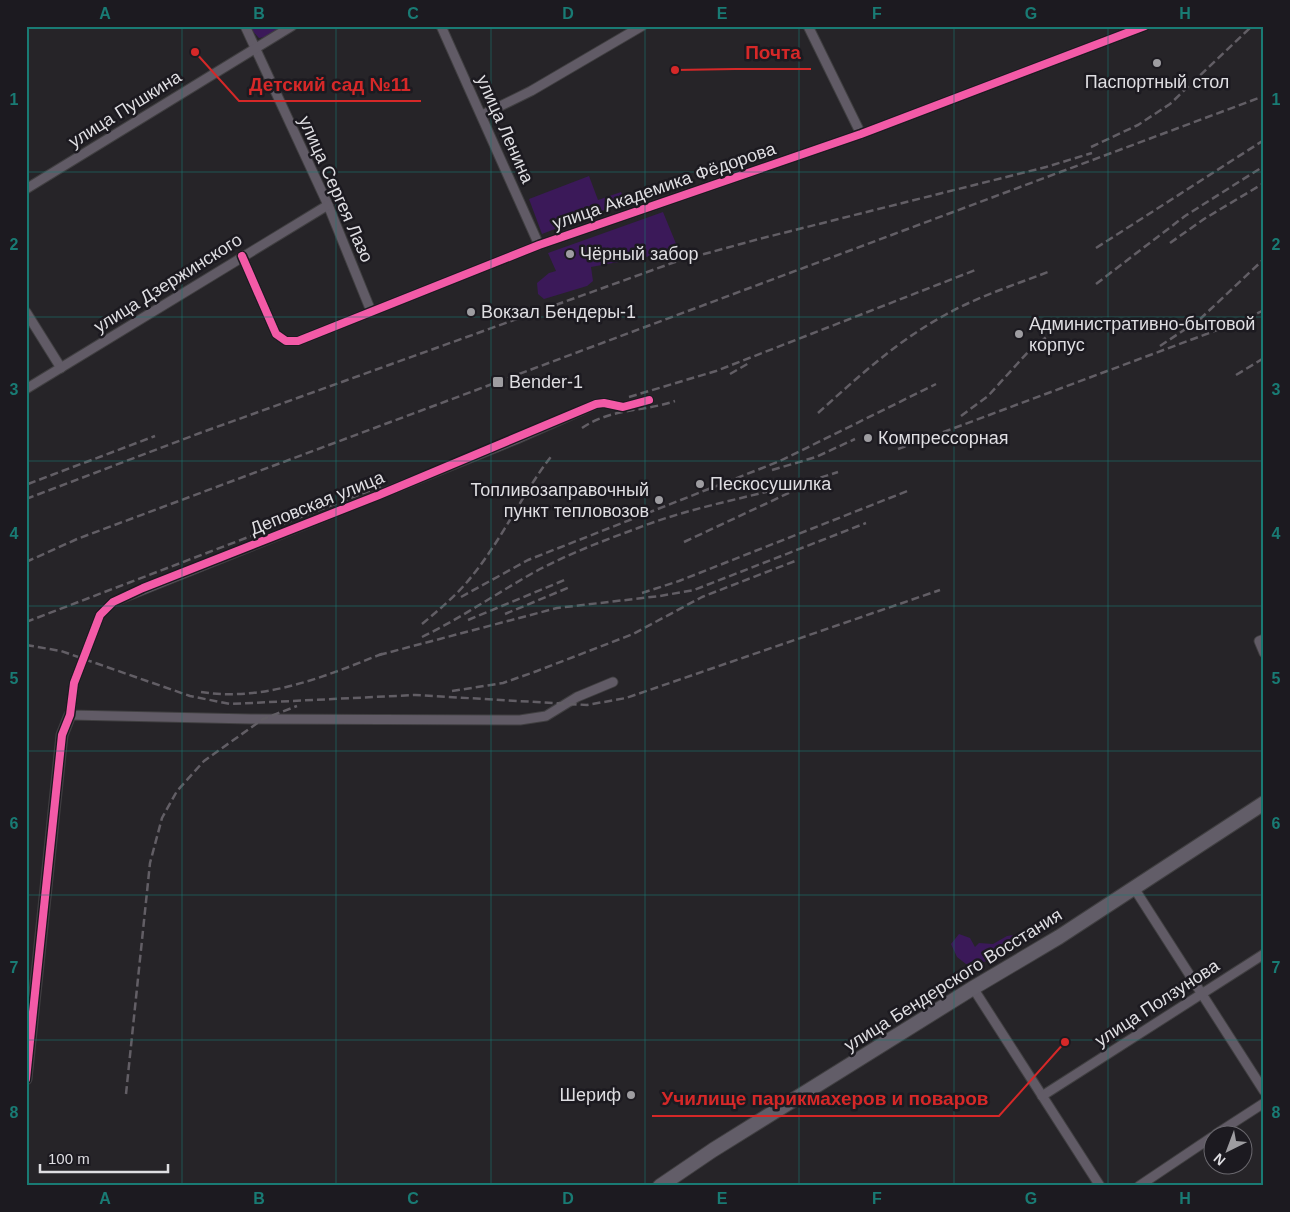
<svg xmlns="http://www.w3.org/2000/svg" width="1290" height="1212" font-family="Helvetica,sans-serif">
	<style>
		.green { fill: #3b1959 }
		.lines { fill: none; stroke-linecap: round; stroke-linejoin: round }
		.minor-casing { stroke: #403f41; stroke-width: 11 }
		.tertiary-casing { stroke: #403f41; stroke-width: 13 }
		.primary-casing { stroke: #403f41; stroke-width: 16 }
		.minor { stroke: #615b66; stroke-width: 9 }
		.tertiary { stroke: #615b66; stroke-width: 11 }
		.primary { stroke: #625d68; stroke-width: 14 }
		.rail { stroke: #625e65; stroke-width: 2.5; stroke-dasharray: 8 4; stroke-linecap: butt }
		.cycleway-casing { stroke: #1c1a20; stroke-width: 11 }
		.cycleway { stroke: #f35aa7; stroke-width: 8 }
		.grid { fill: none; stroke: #197b74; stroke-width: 1; stroke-opacity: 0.55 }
		.poi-dot { fill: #9e9da1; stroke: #1c1a20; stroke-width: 2 }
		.labels { text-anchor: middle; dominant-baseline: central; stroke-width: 5; stroke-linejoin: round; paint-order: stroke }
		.poi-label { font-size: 18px; fill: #dfdee2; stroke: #1c1a20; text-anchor: start }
		.street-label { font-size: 18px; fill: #dfdee2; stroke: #1c1a20 }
		.leader { fill: none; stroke: #d62828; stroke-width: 2 }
		.callout-dot { fill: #d62828; stroke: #1c1a20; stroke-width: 2 }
		.callout-label { font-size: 19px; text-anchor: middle; font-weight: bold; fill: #d62828; stroke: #1c1a20; stroke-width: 5; stroke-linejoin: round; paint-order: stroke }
		.neatline { fill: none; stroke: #197b74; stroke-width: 2 }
		.grid-label { font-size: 16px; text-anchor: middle; font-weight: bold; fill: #197b74 }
	</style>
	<rect width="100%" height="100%" fill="#262428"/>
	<g class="green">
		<path d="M 248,26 L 284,26 L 265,37 L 259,38 Z"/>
		<path d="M 589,176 L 598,200 L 621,192 L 625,202 L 542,234 L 529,199 Z"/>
		<path d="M 663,212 L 679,251 L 591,267 L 593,281 L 587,286 L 544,299 L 538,294 L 537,283 L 549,273 L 556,271 L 548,253 Z"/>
		<path d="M 959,934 L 970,938 L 975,947 L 979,943 L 993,944 L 1007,936 L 1014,935 L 1016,939 L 1014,944 L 1004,950 L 998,960 L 966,964 L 957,957 L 951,944 Z"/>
	</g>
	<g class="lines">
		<g class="minor-casing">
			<g id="minor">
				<path d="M 245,26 L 328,205 L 371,311"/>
				<path d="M 441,26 L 539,245"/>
				<path d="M 808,26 L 861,134"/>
				<path d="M 482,115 L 531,91 L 642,26"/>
				<path d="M 26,189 L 292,26"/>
				<path d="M 242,256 L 276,334 L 286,341 L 298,341 L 539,245 L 861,134 L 1145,26"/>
				<path d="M 26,312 L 61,368"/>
				<path d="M 26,389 L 328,205"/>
				<path d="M 1264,639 L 1259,641 L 1264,653"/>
				<path d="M 613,682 L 577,697 L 546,716 L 520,720 L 251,719 L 70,715 L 74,683 L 100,615 L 113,602 L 517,439 L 596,404 L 604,403 L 623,407 L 649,400"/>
				<path d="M 1134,888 L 1264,1091"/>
				<path d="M 973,988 L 1100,1186"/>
				<path d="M 1042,1096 L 1264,954"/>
				<path d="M 1216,1134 L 1264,1103"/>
				<path d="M 1139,1186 L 1212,1137"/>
			</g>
		</g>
		<g class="tertiary-casing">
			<path id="tertiary" d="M 26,1079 L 62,735 L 70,715"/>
		</g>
		<g class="primary-casing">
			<path id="primary" d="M 660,1186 L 713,1150 L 973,988 L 1059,937 L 1264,803"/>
		</g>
		<use href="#minor" class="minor"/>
		<use href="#tertiary" class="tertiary"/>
		<use href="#primary" class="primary"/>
		<g class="rail">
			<path d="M 1091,147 L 1138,125 L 1170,104 L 1252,26"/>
			<path d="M 1170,243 L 1204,219 L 1264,183"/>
			<path d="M 1096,248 L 1264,140"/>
			<path d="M 1096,284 L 1185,216 L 1264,166"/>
			<path d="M 1160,346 L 1199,320 L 1264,259"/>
			<path d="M 730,374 L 749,363"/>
			<path d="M 1236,375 L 1264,358"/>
			<path d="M 629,397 L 716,371 L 978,269"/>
			<path d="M 818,413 C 858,377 897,341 945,315 C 977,297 1014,285 1048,272"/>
			<path d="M 961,416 L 988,396 L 1028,352 L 1050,334"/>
			<path d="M 582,428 C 611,408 643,412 675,401"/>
			<path d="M 898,449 L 1244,320 L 1264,310"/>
			<path d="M 772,470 L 816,457 L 855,439"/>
			<path d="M 28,484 L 155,436"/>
			<path d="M 26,499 L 200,433 L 675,262 L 759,239 L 1046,167 L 1092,153"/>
			<path d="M 684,542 L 793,491"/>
			<path d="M 26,562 L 77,539 L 1264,96"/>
			<path d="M 642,593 L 679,581 L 910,490"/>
			<path d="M 461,597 L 528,560 L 780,461 L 936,384"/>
			<path d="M 505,614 L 570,587"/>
			<path d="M 468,620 L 567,579"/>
			<path d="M 26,622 L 382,486"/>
			<path d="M 422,624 C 440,609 458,594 472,576 C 503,538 523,492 553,454"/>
			<path d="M 422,637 C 463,617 500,591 540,569 C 571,553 605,540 638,528 C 702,503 772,494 838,472"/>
			<path d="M 26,645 L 61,651 L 190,696 L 230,704 L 415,695 L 587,705 L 626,698 L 940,590"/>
			<path d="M 379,655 L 557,608 L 660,596 L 694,590 L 866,523"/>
			<path d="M 452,691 L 503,683 L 537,671 L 633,634 L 702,597 L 795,561"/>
			<path d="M 201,692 C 265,702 326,676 384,653"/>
			<path d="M 126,1094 L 150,863 L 162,818 L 177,791 L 204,761 L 263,719 L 297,706"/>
		</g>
		<g class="cycleway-casing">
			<g id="cycleway">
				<path d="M 242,256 L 276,334 L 286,341 L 298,341 L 539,245 L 861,134 L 1145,26"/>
				<path d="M 26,1079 L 62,735 L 70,715 L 74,683 L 100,615 L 113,602 L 143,588 L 379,495 L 596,404 L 604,403 L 623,407 L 649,400"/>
			</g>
		</g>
		<use href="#cycleway" class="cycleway"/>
	</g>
	<path class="grid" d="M 182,26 L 182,1186M 336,26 L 336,1186M 491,26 L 491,1186M 645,26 L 645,1186M 799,26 L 799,1186M 954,26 L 954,1186M 1108,26 L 1108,1186M 26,172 L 1264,172M 26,317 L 1264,317M 26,461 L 1264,461M 26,606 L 1264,606M 26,751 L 1264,751M 26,895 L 1264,895M 26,1040 L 1264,1040"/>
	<g class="poi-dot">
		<circle cx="1157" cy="63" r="5"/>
		<circle cx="570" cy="254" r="5"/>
		<circle cx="471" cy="312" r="5"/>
		<circle cx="1019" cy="334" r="5"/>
		<rect x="492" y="376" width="12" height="12" rx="2.5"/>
		<circle cx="868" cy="438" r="5"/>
		<circle cx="700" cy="484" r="5"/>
		<circle cx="659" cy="500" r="5"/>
		<circle cx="631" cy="1095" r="5"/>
	</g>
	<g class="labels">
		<g class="poi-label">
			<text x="1157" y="82" text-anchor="middle">Паспортный стол</text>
			<text x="580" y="254">Чёрный забор</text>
			<text x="481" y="312">Вокзал Бендеры-1</text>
			<text x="1029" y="324">Административно-бытовой<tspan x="1029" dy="21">корпус</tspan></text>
			<text x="509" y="382">Bender-1</text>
			<text x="878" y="438">Компрессорная</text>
			<text x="710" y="484">Пескосушилка</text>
			<text x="649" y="490" text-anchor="end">Топливозаправочный<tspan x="649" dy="21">пункт тепловозов</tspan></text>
			<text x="621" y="1095" text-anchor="end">Шериф</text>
		</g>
		<g class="street-label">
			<text transform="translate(125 109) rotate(-32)">улица Пушкина</text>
			<text transform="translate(505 129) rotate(66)">улица Ленина</text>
			<text transform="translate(664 186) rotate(-19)">улица Академика Фёдорова</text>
			<text transform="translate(336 189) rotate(66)">улица Сергея Лазо</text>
			<text transform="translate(168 283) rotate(-32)">улица Дзержинского</text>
			<text transform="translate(317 503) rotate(-22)">Деповская улица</text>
			<text transform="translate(953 980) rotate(-32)">улица Бендерского Восстания</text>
			<text transform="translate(1157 1003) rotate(-33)">улица Ползунова</text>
		</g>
	</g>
	<path class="leader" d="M675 70L735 69H811M195 52L239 101H421M1065 1042L999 1116H652"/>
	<g class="callout-dot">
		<circle cx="675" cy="70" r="5"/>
		<circle cx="195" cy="52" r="5"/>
		<circle cx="1065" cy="1042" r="5"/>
	</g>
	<g class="callout-label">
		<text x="773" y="59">Почта</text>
		<text x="330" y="91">Детский сад №11</text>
		<text x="825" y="1105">Училище парикмахеров и поваров</text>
	</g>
	<rect width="1290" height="1212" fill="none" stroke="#1c1a20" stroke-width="55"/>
	<g transform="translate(1228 1150) rotate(222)"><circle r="24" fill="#1c1a20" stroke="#6a686e"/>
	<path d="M0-4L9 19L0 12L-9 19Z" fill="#9e9da1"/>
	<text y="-8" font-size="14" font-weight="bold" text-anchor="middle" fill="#dfdee2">N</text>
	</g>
	<path d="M40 1164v8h128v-8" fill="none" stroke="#dfdee2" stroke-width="2.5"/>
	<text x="48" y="1164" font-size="15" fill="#dfdee2" stroke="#1c1a20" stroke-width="4" paint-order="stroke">100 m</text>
	<rect x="28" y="28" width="1234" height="1156" class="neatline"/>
	<g class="grid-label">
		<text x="105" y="19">A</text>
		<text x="259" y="19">B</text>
		<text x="413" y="19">C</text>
		<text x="568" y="19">D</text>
		<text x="722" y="19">E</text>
		<text x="877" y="19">F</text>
		<text x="1031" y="19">G</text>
		<text x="1185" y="19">H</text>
		<text x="14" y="105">1</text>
		<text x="1276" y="105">1</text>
		<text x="14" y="250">2</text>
		<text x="1276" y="250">2</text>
		<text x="14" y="395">3</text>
		<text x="1276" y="395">3</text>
		<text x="14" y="539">4</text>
		<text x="1276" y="539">4</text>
		<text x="14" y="684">5</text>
		<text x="1276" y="684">5</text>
		<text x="14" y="829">6</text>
		<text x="1276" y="829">6</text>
		<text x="14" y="973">7</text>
		<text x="1276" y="973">7</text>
		<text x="14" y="1118">8</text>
		<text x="1276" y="1118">8</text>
		<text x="105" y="1204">A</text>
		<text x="259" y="1204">B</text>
		<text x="413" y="1204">C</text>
		<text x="568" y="1204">D</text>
		<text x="722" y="1204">E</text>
		<text x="877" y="1204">F</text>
		<text x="1031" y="1204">G</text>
		<text x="1185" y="1204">H</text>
	</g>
</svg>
